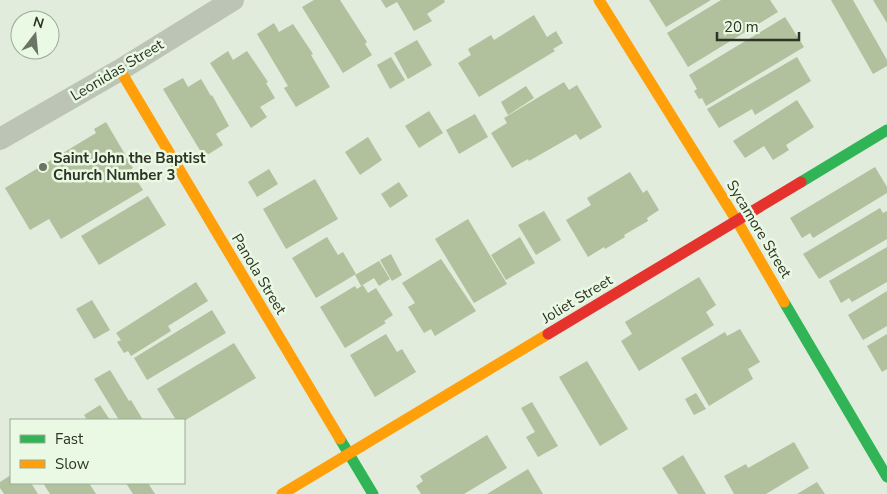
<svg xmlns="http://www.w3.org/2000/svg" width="887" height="494" font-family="'Nunito Sans',sans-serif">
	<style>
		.building { fill: #b1c09d }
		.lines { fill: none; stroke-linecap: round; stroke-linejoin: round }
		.street { stroke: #bcc4b6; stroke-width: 22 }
		.fast { stroke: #30b455; stroke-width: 11 }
		.slow { stroke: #ff9f0a; stroke-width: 11 }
		.jam { stroke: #e5322d; stroke-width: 11 }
		.poi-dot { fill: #6c7465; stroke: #eaf9e3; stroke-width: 2 }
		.labels { text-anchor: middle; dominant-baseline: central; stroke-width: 5; stroke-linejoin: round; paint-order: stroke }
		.street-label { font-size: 15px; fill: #2d3425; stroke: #eaf9e3 }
		.poi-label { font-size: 15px; font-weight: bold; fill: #2d3425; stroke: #eaf9e3; text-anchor: start }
	</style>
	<rect width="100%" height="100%" fill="#e1ecdc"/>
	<g class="building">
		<path d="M 314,0 L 340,0 L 367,42 L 365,44 L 372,55 L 343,73 L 302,7 Z"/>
		<path d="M 381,0 L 444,0 L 445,2 L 427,14 L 432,21 L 414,31 L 397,2 L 386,8 Z"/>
		<path d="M 649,0 L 711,0 L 666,27 Z"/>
		<path d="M 721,0 L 770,0 L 778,12 L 688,67 L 667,33 Z"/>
		<path d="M 831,0 L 853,0 L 887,60 L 887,66 L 873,74 Z"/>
		<path d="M 873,0 L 887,0 L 887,23 Z"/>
		<path d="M 534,15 L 547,37 L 556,31 L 563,43 L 553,49 L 555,51 L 479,97 L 458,63 L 471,55 L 468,49 L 491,35 L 494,40 Z"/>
		<path d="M 785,17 L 804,47 L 706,106 L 702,98 L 699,99 L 694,91 L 697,89 L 689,75 Z"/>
		<path d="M 274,23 L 279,32 L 293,24 L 313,54 L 311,55 L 330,87 L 296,107 L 284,88 L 288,86 L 257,34 Z"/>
		<path d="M 417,40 L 432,65 L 408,79 L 394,53 Z"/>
		<path d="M 228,51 L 233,60 L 247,51 L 268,82 L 266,83 L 275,98 L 260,107 L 267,117 L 251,128 L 210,63 Z"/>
		<path d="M 391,57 L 405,80 L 390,89 L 377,65 Z"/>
		<path d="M 797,57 L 811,81 L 755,115 L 752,109 L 719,128 L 707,109 Z"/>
		<path d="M 183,78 L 188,87 L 201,79 L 211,96 L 212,95 L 229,126 L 216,134 L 223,145 L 204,157 L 163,89 Z"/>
		<path d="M 564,82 L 569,90 L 577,85 L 602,127 L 580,140 L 576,134 L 529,161 L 528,159 L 512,168 L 491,133 L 507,123 L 504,118 Z"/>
		<path d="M 526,86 L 534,98 L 508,115 L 501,102 Z"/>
		<path d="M 797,100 L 814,127 L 786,145 L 789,150 L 773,160 L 764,146 L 745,158 L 733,141 Z"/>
		<path d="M 429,111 L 443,133 L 419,148 L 405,126 Z"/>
		<path d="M 475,114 L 488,137 L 459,154 L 446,130 Z"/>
		<path d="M 106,122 L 133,168 L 130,170 L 143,190 L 61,239 L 49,219 L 30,230 L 5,188 L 96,133 L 94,129 Z"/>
		<path d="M 368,137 L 382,160 L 360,175 L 345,152 Z"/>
		<path d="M 875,167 L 887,187 L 887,193 L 813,238 L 810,233 L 802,238 L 790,218 Z"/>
		<path d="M 269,169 L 278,184 L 257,197 L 248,182 Z"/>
		<path d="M 630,172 L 643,193 L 647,190 L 659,210 L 647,218 L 648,221 L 624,235 L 625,237 L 605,249 L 604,247 L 588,257 L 566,220 L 591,205 L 587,198 Z"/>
		<path d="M 315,179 L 338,219 L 286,249 L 263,209 Z"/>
		<path d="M 399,182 L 408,196 L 390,208 L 381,194 Z"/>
		<path d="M 148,196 L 166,225 L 99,265 L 81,236 Z"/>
		<path d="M 880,208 L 883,213 L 887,211 L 887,239 L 819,279 L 803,254 Z"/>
		<path d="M 544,211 L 561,240 L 536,255 L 518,225 Z"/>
		<path d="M 468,219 L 507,284 L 474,303 L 435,239 Z"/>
		<path d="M 327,237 L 338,255 L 343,252 L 356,274 L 316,298 L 292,258 Z"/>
		<path d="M 520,237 L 535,263 L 506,280 L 491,255 Z"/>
		<path d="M 887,247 L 887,282 L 852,302 L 849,298 L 841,303 L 829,281 Z"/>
		<path d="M 391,254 L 402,275 L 392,281 L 380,260 Z"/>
		<path d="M 441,259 L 476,311 L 435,336 L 431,329 L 424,333 L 408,307 L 415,303 L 402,283 Z"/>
		<path d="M 379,261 L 390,279 L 379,286 L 374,278 L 361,286 L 355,275 Z"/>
		<path d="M 699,277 L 716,305 L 706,312 L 714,325 L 639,371 L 621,341 L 632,334 L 625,322 Z"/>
		<path d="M 196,282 L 208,301 L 168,326 L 171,331 L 131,356 L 128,351 L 124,353 L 117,342 L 121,340 L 116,333 Z"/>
		<path d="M 363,285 L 368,293 L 376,288 L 393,315 L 384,321 L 386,323 L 345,348 L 320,307 L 355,286 L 357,289 Z"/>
		<path d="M 887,291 L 887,326 L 863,340 L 848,315 Z"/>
		<path d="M 92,300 L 110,330 L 94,339 L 76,309 Z"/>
		<path d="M 212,310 L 226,333 L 147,380 L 134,358 Z"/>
		<path d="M 740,329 L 760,362 L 748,369 L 753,379 L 709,406 L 681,358 L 725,332 L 727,336 Z"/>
		<path d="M 386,334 L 397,352 L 402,349 L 416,372 L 375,397 L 350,355 Z"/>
		<path d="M 887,334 L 887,369 L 882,372 L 867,346 Z"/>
		<path d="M 234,343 L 256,378 L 184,421 L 176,420 L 157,389 Z"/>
		<path d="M 587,361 L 628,429 L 600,446 L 559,377 Z"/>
		<path d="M 110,370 L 129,401 L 131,400 L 143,420 L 119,420 L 94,379 Z"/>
		<path d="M 696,393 L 706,409 L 694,415 L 685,399 Z"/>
		<path d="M 532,402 L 558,446 L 538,457 L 526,437 L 535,432 L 521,408 Z"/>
		<path d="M 100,405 L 110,420 L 87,420 L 84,415 Z"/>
		<path d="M 487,435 L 507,468 L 464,494 L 421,494 L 416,486 L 423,481 L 420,476 Z"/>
		<path d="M 794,442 L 809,468 L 766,494 L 734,494 L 724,476 L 746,464 L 748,468 Z"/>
		<path d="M 683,455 L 706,494 L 678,494 L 662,468 Z"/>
		<path d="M 528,469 L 543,494 L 487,494 Z"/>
		<path d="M 11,475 L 11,483 L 31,483 L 38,494 L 4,494 L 0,488 L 0,482 Z"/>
		<path d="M 817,482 L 825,494 L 797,494 Z"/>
		<path d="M 43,483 L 89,483 L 96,494 L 50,494 Z"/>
		<path d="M 126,483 L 148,483 L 155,494 L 133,494 Z"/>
	</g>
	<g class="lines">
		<path class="street" d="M 0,139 L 120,70 L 233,0"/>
		<g class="fast">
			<path d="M 801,182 L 887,130"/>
			<path d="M 784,302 L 887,477"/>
			<path d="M 340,439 L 373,494"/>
		</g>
		<g class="slow">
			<path d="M 599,0 L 737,221 L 784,302"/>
			<path d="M 120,70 L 340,439"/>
			<path d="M 282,494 L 548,334"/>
		</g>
		<path class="jam" d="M 548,334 L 801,182"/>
	</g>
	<circle class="poi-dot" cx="43" cy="167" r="5"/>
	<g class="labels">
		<g class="street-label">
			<text transform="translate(117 70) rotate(-31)">Leonidas Street</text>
			<text transform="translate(759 229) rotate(59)">Sycamore Street</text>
			<text transform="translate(259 274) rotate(59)">Panola Street</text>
			<text transform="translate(577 299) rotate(-31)">Joliet Street</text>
		</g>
		<g class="poi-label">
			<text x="53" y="158">Saint John the Baptist<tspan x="53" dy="17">Church Number 3</tspan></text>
		</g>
	</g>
	<rect x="10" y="419" width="175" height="65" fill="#eaf9e3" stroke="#9eaa97"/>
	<rect x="20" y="435" width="25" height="8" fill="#30b455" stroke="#9eaa97"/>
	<text x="55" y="444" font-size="15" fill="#2d3425">Fast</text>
	<rect x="20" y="460" width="25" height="8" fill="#ff9f0a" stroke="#9eaa97"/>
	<text x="55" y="469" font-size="15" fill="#2d3425">Slow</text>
	<g transform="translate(35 35) rotate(16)"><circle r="24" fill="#eaf9e3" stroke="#9eaa97"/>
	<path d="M0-4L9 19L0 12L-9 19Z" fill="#6c7465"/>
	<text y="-8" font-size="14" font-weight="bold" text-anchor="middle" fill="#2d3425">N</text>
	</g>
	<path d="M717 32v8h82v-8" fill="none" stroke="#2d3425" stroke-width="2.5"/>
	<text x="724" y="32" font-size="15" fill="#2d3425" stroke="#eaf9e3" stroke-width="4" paint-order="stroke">20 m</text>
</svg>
